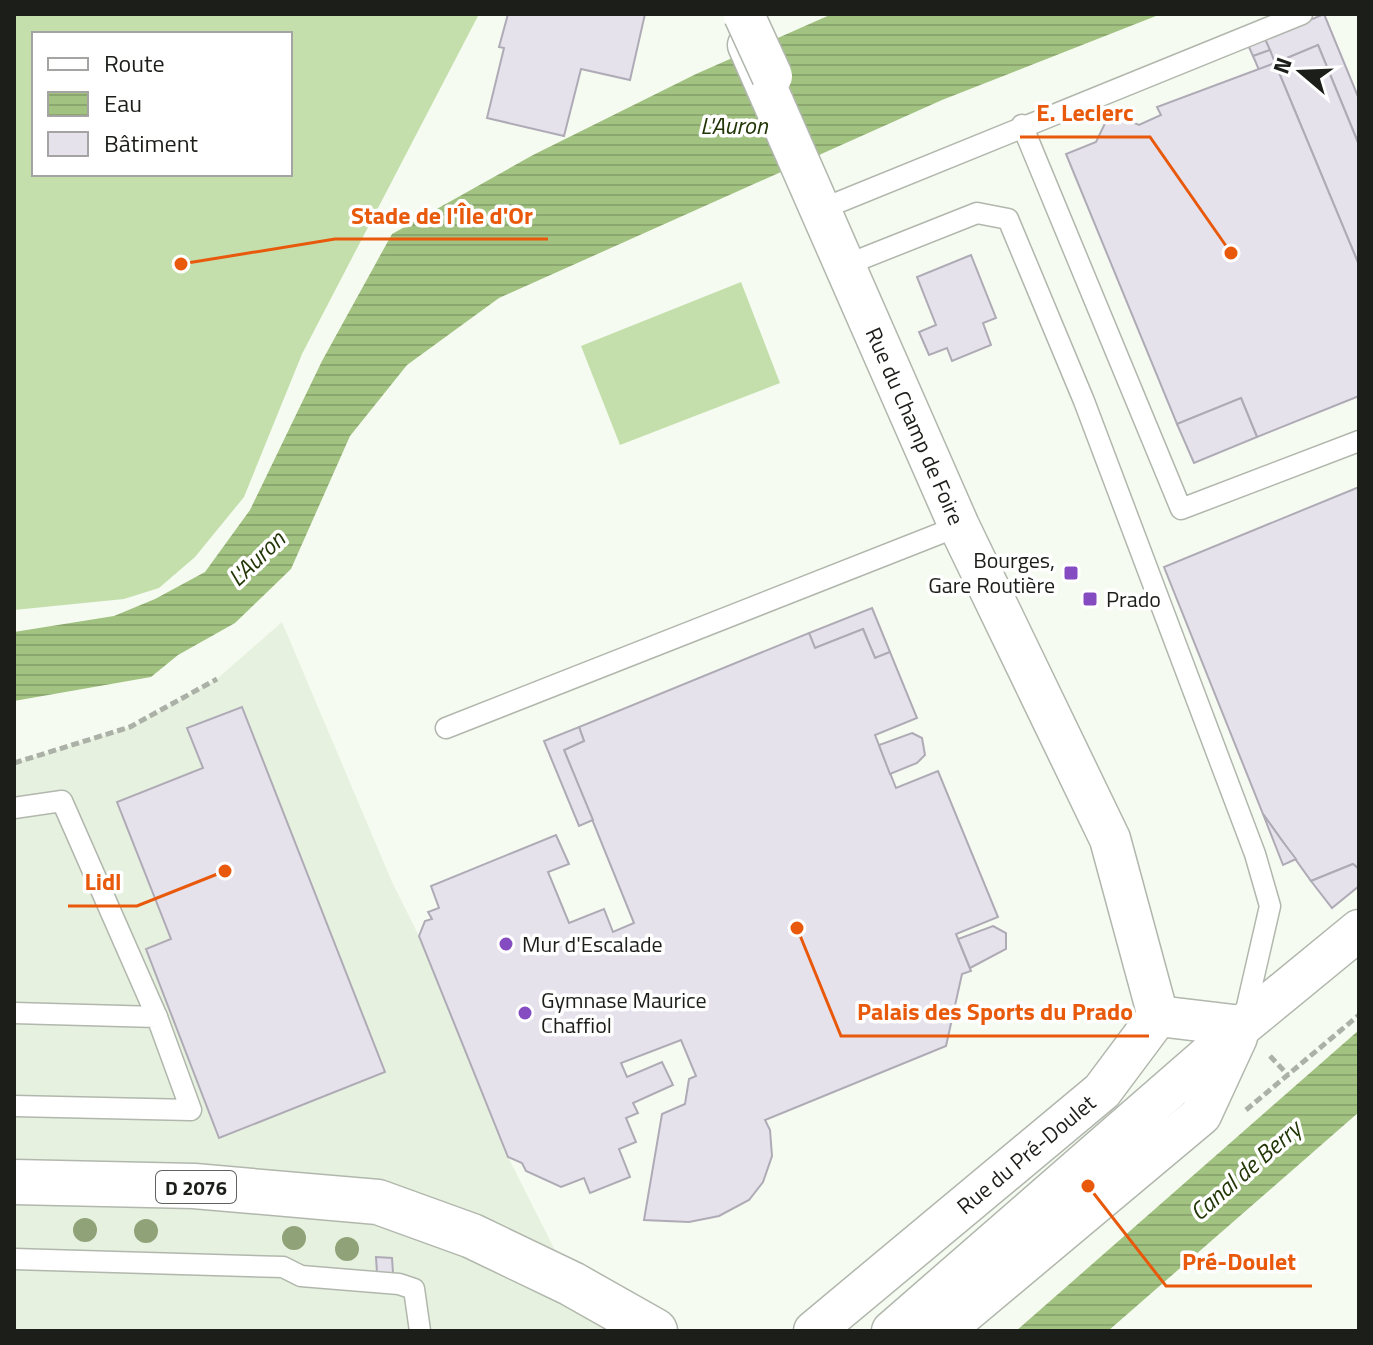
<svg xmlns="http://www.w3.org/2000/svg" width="1373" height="1345" font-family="'Titillium Web',sans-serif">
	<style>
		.built { fill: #e7f1df }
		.garden { fill: #c4dfac; fill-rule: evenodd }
		.water { fill: url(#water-rules) }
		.building { fill: #e6e2ec; stroke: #afabb6; stroke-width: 2 }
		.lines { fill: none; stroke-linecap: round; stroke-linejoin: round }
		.lane-casing { stroke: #b1b7ad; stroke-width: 23 }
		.street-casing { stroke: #b1b7ad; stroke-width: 43 }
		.primary-casing { stroke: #b1b7ad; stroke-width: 47 }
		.path { stroke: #acb1a8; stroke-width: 5; stroke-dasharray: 8 4; stroke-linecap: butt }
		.lane { stroke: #fff; stroke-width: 20 }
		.street { stroke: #fff; stroke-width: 40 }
		.primary { stroke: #fff; stroke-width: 44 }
		.street-bridge-casing { stroke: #b1b7ad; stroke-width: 43; stroke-linecap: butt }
		.street-bridge { stroke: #fff; stroke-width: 40 }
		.tree { fill: #8fa278 }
		.poi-dot { fill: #854bc1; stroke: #fff; stroke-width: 3 }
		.labels { text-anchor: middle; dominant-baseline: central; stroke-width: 7; stroke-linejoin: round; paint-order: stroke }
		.shield { fill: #fff; stroke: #60625f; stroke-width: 2 }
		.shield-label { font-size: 20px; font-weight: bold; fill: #1c1e1a }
		.street-label { font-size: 22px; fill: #1c1e1a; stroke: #fff }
		.poi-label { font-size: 22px; fill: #1c1e1a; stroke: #fff; text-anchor: start }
		.water-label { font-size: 24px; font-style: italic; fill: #223606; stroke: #fff }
		.leader { fill: none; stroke: #e8590c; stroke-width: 3 }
		.callout-dot { fill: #e8590c; stroke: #fff; stroke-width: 3 }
		.callout-label { font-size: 24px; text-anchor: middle; font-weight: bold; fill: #e8590c; stroke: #fff; stroke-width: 7; stroke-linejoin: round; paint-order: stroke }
	</style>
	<defs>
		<pattern id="water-rules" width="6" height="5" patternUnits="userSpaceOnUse" patternTransform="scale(2)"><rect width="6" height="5" fill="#a2c281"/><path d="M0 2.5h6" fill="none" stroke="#8ba66f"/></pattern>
	</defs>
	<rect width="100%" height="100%" fill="#f5fbf0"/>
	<path class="built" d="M 282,622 L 392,882 L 419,936 L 508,1157 L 572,1284 L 655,1331 L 14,1331 L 14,763 L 130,727 L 217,679 Z"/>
	<g class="garden">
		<path d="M 14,14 L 479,14 L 302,354 L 244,497 L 195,557 L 159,588 L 124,599 L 14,610 ZM 34,34 L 290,34 L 290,174 L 34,174 Z"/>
		<path d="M 741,282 L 780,383 L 620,445 L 581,346 Z"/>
	</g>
	<g class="water">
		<path d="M 832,14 L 1161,14 L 942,100 L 499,298 L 407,365 L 350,436 L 291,569 L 235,623 L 178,655 L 151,677 L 14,701 L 14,632 L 114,616 L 155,599 L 205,572 L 250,510 L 322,361 L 392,234 L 533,155 L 696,74 Z"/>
		<path d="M 1359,1030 L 1359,1112 L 1108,1331 L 1016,1331 Z"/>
	</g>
	<g class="building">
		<path d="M 508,14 L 645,14 L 630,80 L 581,69 L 564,136 L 487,118 L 504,48 L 499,47 Z"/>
		<path d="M 1324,14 L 1359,99 L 1359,145 L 1318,45 L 1275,63 L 1265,39 Z"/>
		<path d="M 1265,39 L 1270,50 L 1253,56 L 1248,45 Z"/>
		<path d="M 1318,45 L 1359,145 L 1359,265 L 1275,63 Z"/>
		<path d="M 1270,50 L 1275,63 L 1259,70 L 1253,56 Z"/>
		<path d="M 1275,63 L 1359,265 L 1359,396 L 1257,437 L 1241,398 L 1177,424 L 1066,154 L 1096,142 L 1110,113 L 1139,125 L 1161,115 L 1157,107 Z"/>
		<path d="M 971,255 L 996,318 L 983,323 L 991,345 L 952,361 L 947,348 L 929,355 L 919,332 L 936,325 L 917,277 Z"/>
		<path d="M 1241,398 L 1257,437 L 1194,463 L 1177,424 Z"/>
		<path d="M 1359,487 L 1359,869 L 1353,864 L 1311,881 L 1263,814 L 1164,567 Z"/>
		<path d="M 872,608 L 890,652 L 875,658 L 863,629 L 815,648 L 809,633 Z"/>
		<path d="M 863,629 L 875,658 L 890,652 L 917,718 L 875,735 L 896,788 L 938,771 L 998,917 L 956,934 L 971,971 L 962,974 L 946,1046 L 765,1120 L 770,1130 L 772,1156 L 763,1182 L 749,1200 L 719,1216 L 689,1222 L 644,1220 L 662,1114 L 685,1104 L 689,1079 L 696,1076 L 681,1040 L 621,1063 L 627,1077 L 662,1062 L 673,1085 L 633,1103 L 638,1113 L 626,1118 L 636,1142 L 619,1149 L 630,1177 L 590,1193 L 584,1178 L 561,1187 L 526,1171 L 522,1163 L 508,1157 L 419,936 L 425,921 L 432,919 L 428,912 L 439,908 L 431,886 L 556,835 L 569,864 L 548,872 L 569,923 L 604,909 L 613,932 L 634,923 L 564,750 L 584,741 L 579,727 L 809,633 L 815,648 Z"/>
		<path d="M 242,707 L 385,1072 L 219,1138 L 146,949 L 171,939 L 117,802 L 203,768 L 187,728 Z"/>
		<path d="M 579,727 L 584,741 L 564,750 L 593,820 L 579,826 L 544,741 Z"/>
		<path d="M 912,733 L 922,738 L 925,755 L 917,763 L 890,774 L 879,745 Z"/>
		<path d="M 1263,814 L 1283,842 L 1296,859 L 1283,865 Z"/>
		<path d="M 1353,864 L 1359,869 L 1359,886 L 1332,908 L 1311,881 Z"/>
		<path d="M 993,926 L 1006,933 L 1006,949 L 970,968 L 958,939 Z"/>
		<path d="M 376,1257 L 392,1258 L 393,1273 L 377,1273 Z"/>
	</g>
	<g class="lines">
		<g class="lane-casing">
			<g id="lane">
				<path d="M 1022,125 L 1181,509 L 1359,441"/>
				<path d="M 822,209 L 1302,14"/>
				<path d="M 846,265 L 977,213 L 1008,219 L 1084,401 L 1255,854 L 1270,906 L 1244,1019"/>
				<path d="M 446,728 L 959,526"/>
				<path d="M 14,808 L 62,801 L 157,1017"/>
				<path d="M 14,1013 L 157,1017 L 191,1110 L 14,1106"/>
				<path d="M 14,1259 L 283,1267 L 301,1276 L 399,1284 L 414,1289 L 420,1331"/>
			</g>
		</g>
		<g class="street-casing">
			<g id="street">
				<path id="s1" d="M 748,45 L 959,526 L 1110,839 L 1158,1016"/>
				<path d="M 1158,1016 L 1242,1026"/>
				<path id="s2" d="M 814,1331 L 1102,1091 L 1158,1016"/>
				<path d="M 892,1331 L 1242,1026 L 1359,930"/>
				<path d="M 943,1331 L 1201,1115 L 1237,1037"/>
			</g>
		</g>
		<g class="primary-casing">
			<path id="primary" d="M 14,1182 L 194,1186 L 378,1202 L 472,1236 L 572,1284 L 655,1331"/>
		</g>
		<g class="path">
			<path d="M 14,763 L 130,727 L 217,679"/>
			<path d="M 1270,1056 L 1288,1075"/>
			<path d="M 1246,1110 L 1359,1015"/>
		</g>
		<use href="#lane" class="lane"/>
		<use href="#street" class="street"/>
		<use href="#primary" class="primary"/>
		<g class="street-bridge-casing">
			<path id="street-bridge" d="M 744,15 L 772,76"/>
		</g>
		<use href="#street-bridge" class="street-bridge"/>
	</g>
	<g class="tree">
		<circle cx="85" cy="1230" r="12"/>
		<circle cx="146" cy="1231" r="12"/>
		<circle cx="294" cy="1238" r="12"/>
		<circle cx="347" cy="1249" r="12"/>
	</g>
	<g class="poi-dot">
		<rect x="1063" y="565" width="16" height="16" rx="4"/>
		<rect x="1082" y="591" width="16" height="16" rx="4"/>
		<circle cx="506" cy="944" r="8"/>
		<circle cx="525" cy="1013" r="8"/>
	</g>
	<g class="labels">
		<rect class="shield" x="156" y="1171" width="80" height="32" rx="6"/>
		<g class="shield-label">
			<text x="196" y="1187">D 2076</text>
		</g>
		<g class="street-label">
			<text stroke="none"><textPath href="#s1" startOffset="416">Rue du Champ de Foire</textPath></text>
			<text stroke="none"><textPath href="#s2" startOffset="276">Rue du Pré-Doulet</textPath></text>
		</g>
		<g class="poi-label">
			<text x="1055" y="560" text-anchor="end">Bourges,<tspan x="1055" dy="25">Gare Routière</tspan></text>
			<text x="1106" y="599">Prado</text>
			<text x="522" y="944">Mur d'Escalade</text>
			<text x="541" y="1000">Gymnase Maurice<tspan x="541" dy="25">Chaffiol</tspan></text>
		</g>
		<g class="water-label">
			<text x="734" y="125">L'Auron</text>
			<text transform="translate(256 558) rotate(-44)">L'Auron</text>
			<text transform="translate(1245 1170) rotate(-41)">Canal de Berry</text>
		</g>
	</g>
	<path class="leader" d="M1231 253L1150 137H1020M181 264L335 239H548M225 871L137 906H68M797 928L841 1036H1149M1088 1186L1166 1286H1312"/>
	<g class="callout-dot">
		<circle cx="1231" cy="253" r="8"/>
		<circle cx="181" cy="264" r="8"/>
		<circle cx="225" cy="871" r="8"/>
		<circle cx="797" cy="928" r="8"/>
		<circle cx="1088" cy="1186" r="8"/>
	</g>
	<g class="callout-label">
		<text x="1085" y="121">E. Leclerc</text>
		<text x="442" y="224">Stade de l'Île d'Or</text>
		<text x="103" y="890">Lidl</text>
		<text x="995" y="1020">Palais des Sports du Prado</text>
		<text x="1239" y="1270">Pré-Doulet</text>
	</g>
	<rect width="1373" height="1345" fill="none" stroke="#1c1e1a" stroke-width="32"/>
	<rect x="32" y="32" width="260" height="144" fill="#ffffff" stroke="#a4a5a3" stroke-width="2"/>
	<rect x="48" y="58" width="40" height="12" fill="#ffffff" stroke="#a4a5a3" stroke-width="2"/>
	<text x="104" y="72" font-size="24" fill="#1c1e1a">Route</text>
	<rect x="48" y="92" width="40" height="24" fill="url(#water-rules)" stroke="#a4a5a3" stroke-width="2"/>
	<text x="104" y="112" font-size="24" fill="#1c1e1a">Eau</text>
	<rect x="48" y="132" width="40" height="24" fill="#e6e2ec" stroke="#a4a5a3" stroke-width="2"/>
	<text x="104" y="152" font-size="24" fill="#1c1e1a">Bâtiment</text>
	<g transform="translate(1301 72) rotate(289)" stroke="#ffffff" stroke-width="6" paint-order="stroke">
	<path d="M0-6L14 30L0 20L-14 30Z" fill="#1c1e1a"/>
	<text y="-12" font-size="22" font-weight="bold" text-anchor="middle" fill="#1c1e1a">N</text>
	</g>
</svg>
